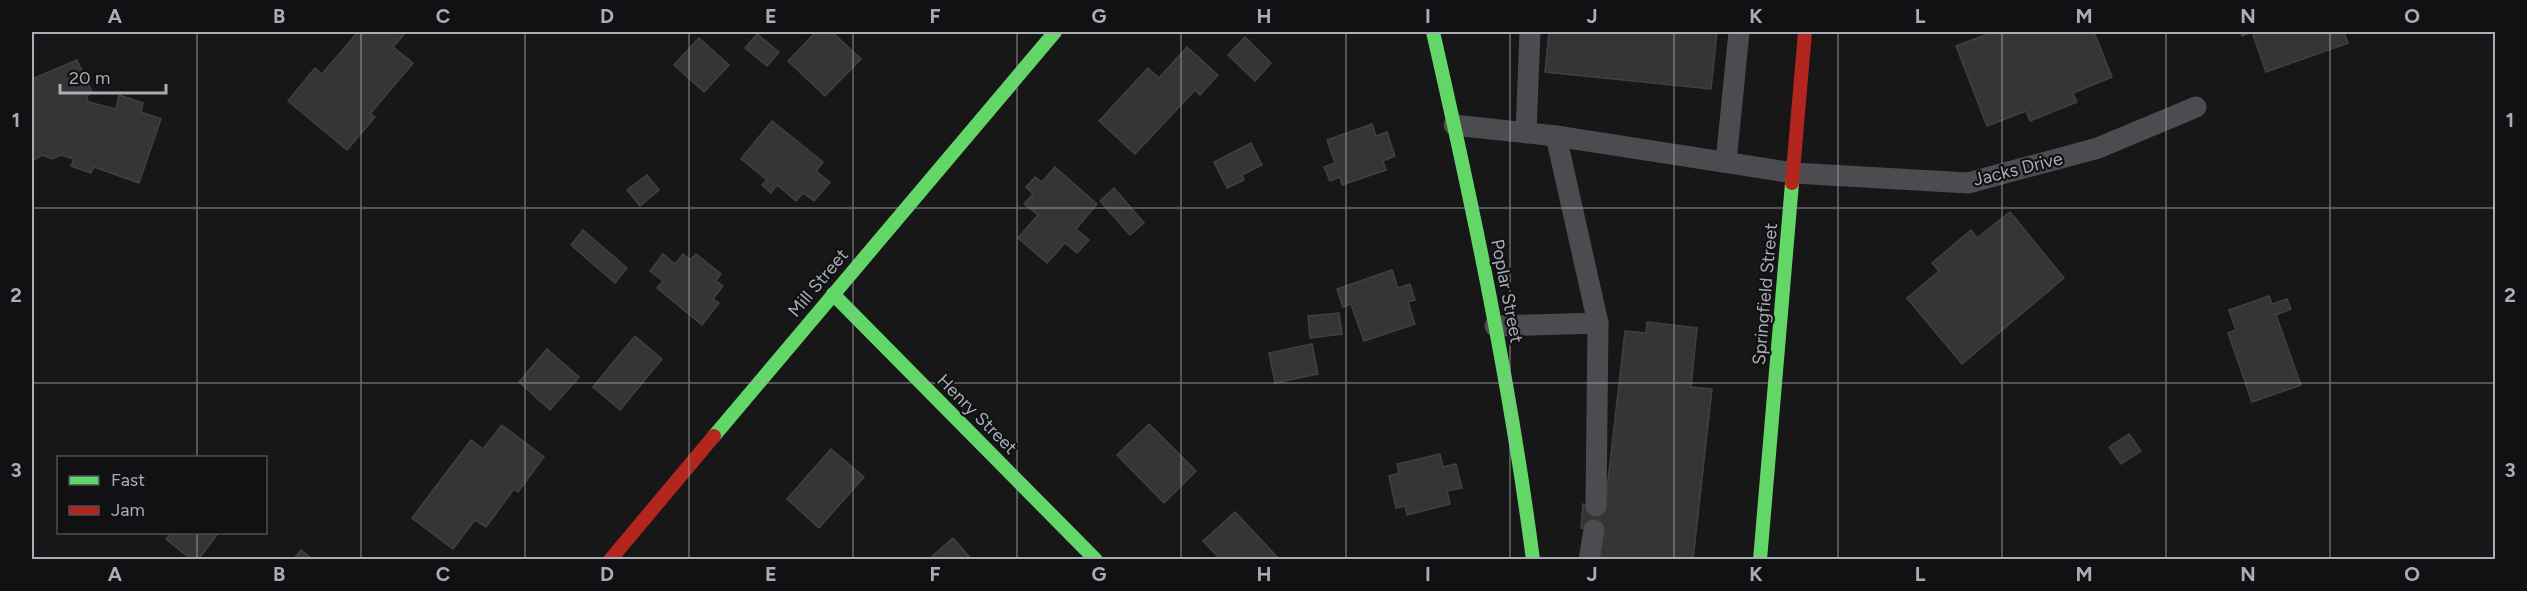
<svg xmlns="http://www.w3.org/2000/svg" width="2527" height="591" font-family="Figtree,sans-serif">
	<style>
		.building { fill: #353536; stroke: #3f4043; stroke-width: 1.5 }
		.lines { fill: none; stroke-linecap: round; stroke-linejoin: round }
		.lane { stroke: #4b4c50; stroke-width: 21 }
		.fast { stroke: #63d668; stroke-width: 14 }
		.jam { stroke: #b3261e; stroke-width: 14 }
		.grid { fill: none; stroke: #a8adb8; stroke-width: 1.5; stroke-opacity: 0.55 }
		.labels { text-anchor: middle; dominant-baseline: central; stroke-width: 4.5; stroke-linejoin: round; paint-order: stroke }
		.street-label { font-size: 18px; fill: #a8adb8; stroke: #111113 }
		.neatline { fill: none; stroke: #a8adb8; stroke-width: 2 }
		.grid-label { font-size: 20px; text-anchor: middle; font-weight: bold; fill: #a8adb8 }
	</style>
	<rect width="100%" height="100%" fill="#171717"/>
	<g class="building">
		<path d="M 358,32 L 406,32 L 393,47 L 413,63 L 370,114 L 375,117 L 347,150 L 288,101 L 315,68 L 322,74 Z"/>
		<path d="M 816,32 L 832,32 L 861,59 L 825,96 L 788,61 Z"/>
		<path d="M 1549,32 L 1717,32 L 1711,89 L 1545,72 Z"/>
		<path d="M 1993,32 L 2094,32 L 2112,77 L 2073,93 L 2077,102 L 2030,121 L 2026,111 L 1987,126 L 1956,46 Z"/>
		<path d="M 2241,32 L 2344,32 L 2348,43 L 2266,72 L 2252,32 L 2242,36 Z"/>
		<path d="M 757,34 L 779,52 L 767,66 L 745,48 Z"/>
		<path d="M 1245,37 L 1271,63 L 1255,81 L 1228,55 Z"/>
		<path d="M 699,38 L 729,65 L 704,92 L 674,65 Z"/>
		<path d="M 1187,47 L 1218,75 L 1200,95 L 1195,90 L 1135,154 L 1099,121 L 1148,68 L 1159,78 Z"/>
		<path d="M 77,60 L 92,92 L 87,96 L 88,102 L 116,109 L 119,95 L 143,103 L 141,112 L 161,119 L 139,183 L 94,167 L 91,173 L 71,166 L 74,159 L 61,155 L 52,159 L 42,155 L 32,161 L 32,79 Z"/>
		<path d="M 772,121 L 823,162 L 816,171 L 830,182 L 814,201 L 803,193 L 796,201 L 777,185 L 771,193 L 762,185 L 767,180 L 741,159 Z"/>
		<path d="M 1372,124 L 1376,136 L 1387,132 L 1395,156 L 1383,161 L 1386,170 L 1342,185 L 1340,177 L 1330,181 L 1324,167 L 1335,163 L 1327,140 Z"/>
		<path d="M 1251,143 L 1262,165 L 1242,175 L 1244,180 L 1227,188 L 1214,162 Z"/>
		<path d="M 1055,167 L 1097,204 L 1076,229 L 1089,240 L 1077,253 L 1065,243 L 1047,263 L 1018,238 L 1038,215 L 1024,204 L 1033,194 L 1026,187 L 1035,177 L 1042,182 Z"/>
		<path d="M 647,175 L 659,190 L 640,206 L 627,190 Z"/>
		<path d="M 1114,188 L 1144,223 L 1130,235 L 1100,201 Z"/>
		<path d="M 2010,212 L 2064,278 L 1962,364 L 1907,298 L 1939,271 L 1932,263 L 1971,230 L 1977,238 Z"/>
		<path d="M 583,230 L 627,268 L 615,283 L 571,245 Z"/>
		<path d="M 663,254 L 675,264 L 683,254 L 690,260 L 696,254 L 721,274 L 716,281 L 723,286 L 713,299 L 719,303 L 702,325 L 657,288 L 663,281 L 650,271 Z"/>
		<path d="M 1392,270 L 1398,288 L 1410,284 L 1415,300 L 1408,302 L 1415,324 L 1364,341 L 1351,304 L 1343,307 L 1337,289 Z"/>
		<path d="M 2269,296 L 2272,304 L 2287,299 L 2291,309 L 2276,315 L 2301,385 L 2252,402 L 2228,333 L 2236,330 L 2229,310 Z"/>
		<path d="M 1339,313 L 1342,334 L 1310,338 L 1308,316 Z"/>
		<path d="M 1647,322 L 1697,328 L 1691,387 L 1712,389 L 1693,560 L 1599,558 L 1602,531 L 1581,528 L 1583,504 L 1605,507 L 1625,331 L 1646,333 Z"/>
		<path d="M 635,336 L 662,359 L 620,410 L 593,387 Z"/>
		<path d="M 1312,344 L 1318,374 L 1275,383 L 1269,353 Z"/>
		<path d="M 547,349 L 579,377 L 550,410 L 519,382 Z"/>
		<path d="M 1149,424 L 1196,471 L 1164,503 L 1117,455 Z"/>
		<path d="M 502,425 L 544,457 L 518,492 L 514,489 L 486,527 L 475,520 L 453,549 L 412,518 L 471,440 L 483,449 Z"/>
		<path d="M 2129,434 L 2141,451 L 2121,464 L 2109,447 Z"/>
		<path d="M 831,449 L 864,477 L 819,528 L 787,499 Z"/>
		<path d="M 1440,454 L 1443,467 L 1456,464 L 1462,488 L 1447,491 L 1450,504 L 1407,515 L 1405,506 L 1396,508 L 1389,476 L 1399,473 L 1397,464 Z"/>
		<path d="M 1235,512 L 1280,560 L 1221,560 L 1203,541 Z"/>
		<path d="M 171,532 L 219,532 L 198,560 L 192,560 L 166,539 Z"/>
		<path d="M 953,538 L 972,560 L 928,560 Z"/>
		<path d="M 301,550 L 313,560 L 293,560 Z"/>
	</g>
	<g class="lines">
		<g class="lane">
			<path d="M 1454,125 L 1556,136 L 1794,173 L 1968,183 L 2098,148 L 2196,107"/>
			<path d="M 1526,133 L 1530,32"/>
			<path d="M 1556,136 L 1598,323 L 1596,506"/>
			<path d="M 1726,162 L 1739,32"/>
			<path d="M 1495,326 L 1598,323"/>
			<path d="M 1589,560 L 1594,530"/>
		</g>
		<g class="fast">
			<path d="M 1433,32 C 1473,207 1510,382 1533,560"/>
			<path d="M 833,294 L 1096,560"/>
			<path d="M 714,436 L 1055,32"/>
			<path d="M 1760,560 L 1792,183"/>
		</g>
		<g class="jam">
			<path d="M 1792,183 L 1805,32"/>
			<path d="M 610,560 L 714,436"/>
		</g>
	</g>
	<path class="grid" d="M 197,32 L 197,458M 361,32 L 361,560M 525,32 L 525,560M 689,32 L 689,560M 853,32 L 853,560M 1017,32 L 1017,560M 1181,32 L 1181,560M 1346,32 L 1346,560M 1510,32 L 1510,560M 1674,32 L 1674,560M 1838,32 L 1838,560M 2002,32 L 2002,560M 2166,32 L 2166,560M 2330,32 L 2330,560M 32,208 L 2496,208M 32,383 L 2496,383M 197,532 L 197,560"/>
	<g class="labels">
		<g class="street-label">
			<text transform="translate(2018 169) rotate(-14)">Jacks Drive</text>
			<text transform="translate(818 283) rotate(-50)">Mill Street</text>
			<text transform="translate(1507 291) rotate(79)">Poplar Street</text>
			<text transform="translate(1765 294) rotate(-85)">Springfield Street</text>
			<text transform="translate(977 414) rotate(45)">Henry Street</text>
		</g>
	</g>
	<rect width="2527" height="591" fill="none" stroke="#111113" stroke-width="66"/>
	<rect x="57" y="456" width="210" height="78" fill="#111113" stroke="#4d4f55" stroke-width="1.5"/>
	<rect x="69" y="476" width="30" height="9" fill="#63d668" stroke="#4d4f55" stroke-width="1.5"/>
	<text x="111" y="486" font-size="18" fill="#a8adb8">Fast</text>
	<rect x="69" y="506" width="30" height="9" fill="#b3261e" stroke="#4d4f55" stroke-width="1.5"/>
	<text x="111" y="516" font-size="18" fill="#a8adb8">Jam</text>
	<path d="M60 84v9h106v-9" fill="none" stroke="#a8adb8" stroke-width="3"/>
	<text x="69" y="84" font-size="18" fill="#a8adb8" stroke="#111113" stroke-width="4.5" paint-order="stroke">20 m</text>
	<rect x="33" y="33" width="2461" height="525" class="neatline"/>
	<g class="grid-label">
		<text x="115" y="23">A</text>
		<text x="279" y="23">B</text>
		<text x="443" y="23">C</text>
		<text x="607" y="23">D</text>
		<text x="771" y="23">E</text>
		<text x="935" y="23">F</text>
		<text x="1099" y="23">G</text>
		<text x="1264" y="23">H</text>
		<text x="1428" y="23">I</text>
		<text x="1592" y="23">J</text>
		<text x="1756" y="23">K</text>
		<text x="1920" y="23">L</text>
		<text x="2084" y="23">M</text>
		<text x="2248" y="23">N</text>
		<text x="2412" y="23">O</text>
		<text x="16" y="127">1</text>
		<text x="2510" y="127">1</text>
		<text x="16" y="302">2</text>
		<text x="2510" y="302">2</text>
		<text x="16" y="477">3</text>
		<text x="2510" y="477">3</text>
		<text x="115" y="581">A</text>
		<text x="279" y="581">B</text>
		<text x="443" y="581">C</text>
		<text x="607" y="581">D</text>
		<text x="771" y="581">E</text>
		<text x="935" y="581">F</text>
		<text x="1099" y="581">G</text>
		<text x="1264" y="581">H</text>
		<text x="1428" y="581">I</text>
		<text x="1592" y="581">J</text>
		<text x="1756" y="581">K</text>
		<text x="1920" y="581">L</text>
		<text x="2084" y="581">M</text>
		<text x="2248" y="581">N</text>
		<text x="2412" y="581">O</text>
	</g>
</svg>
